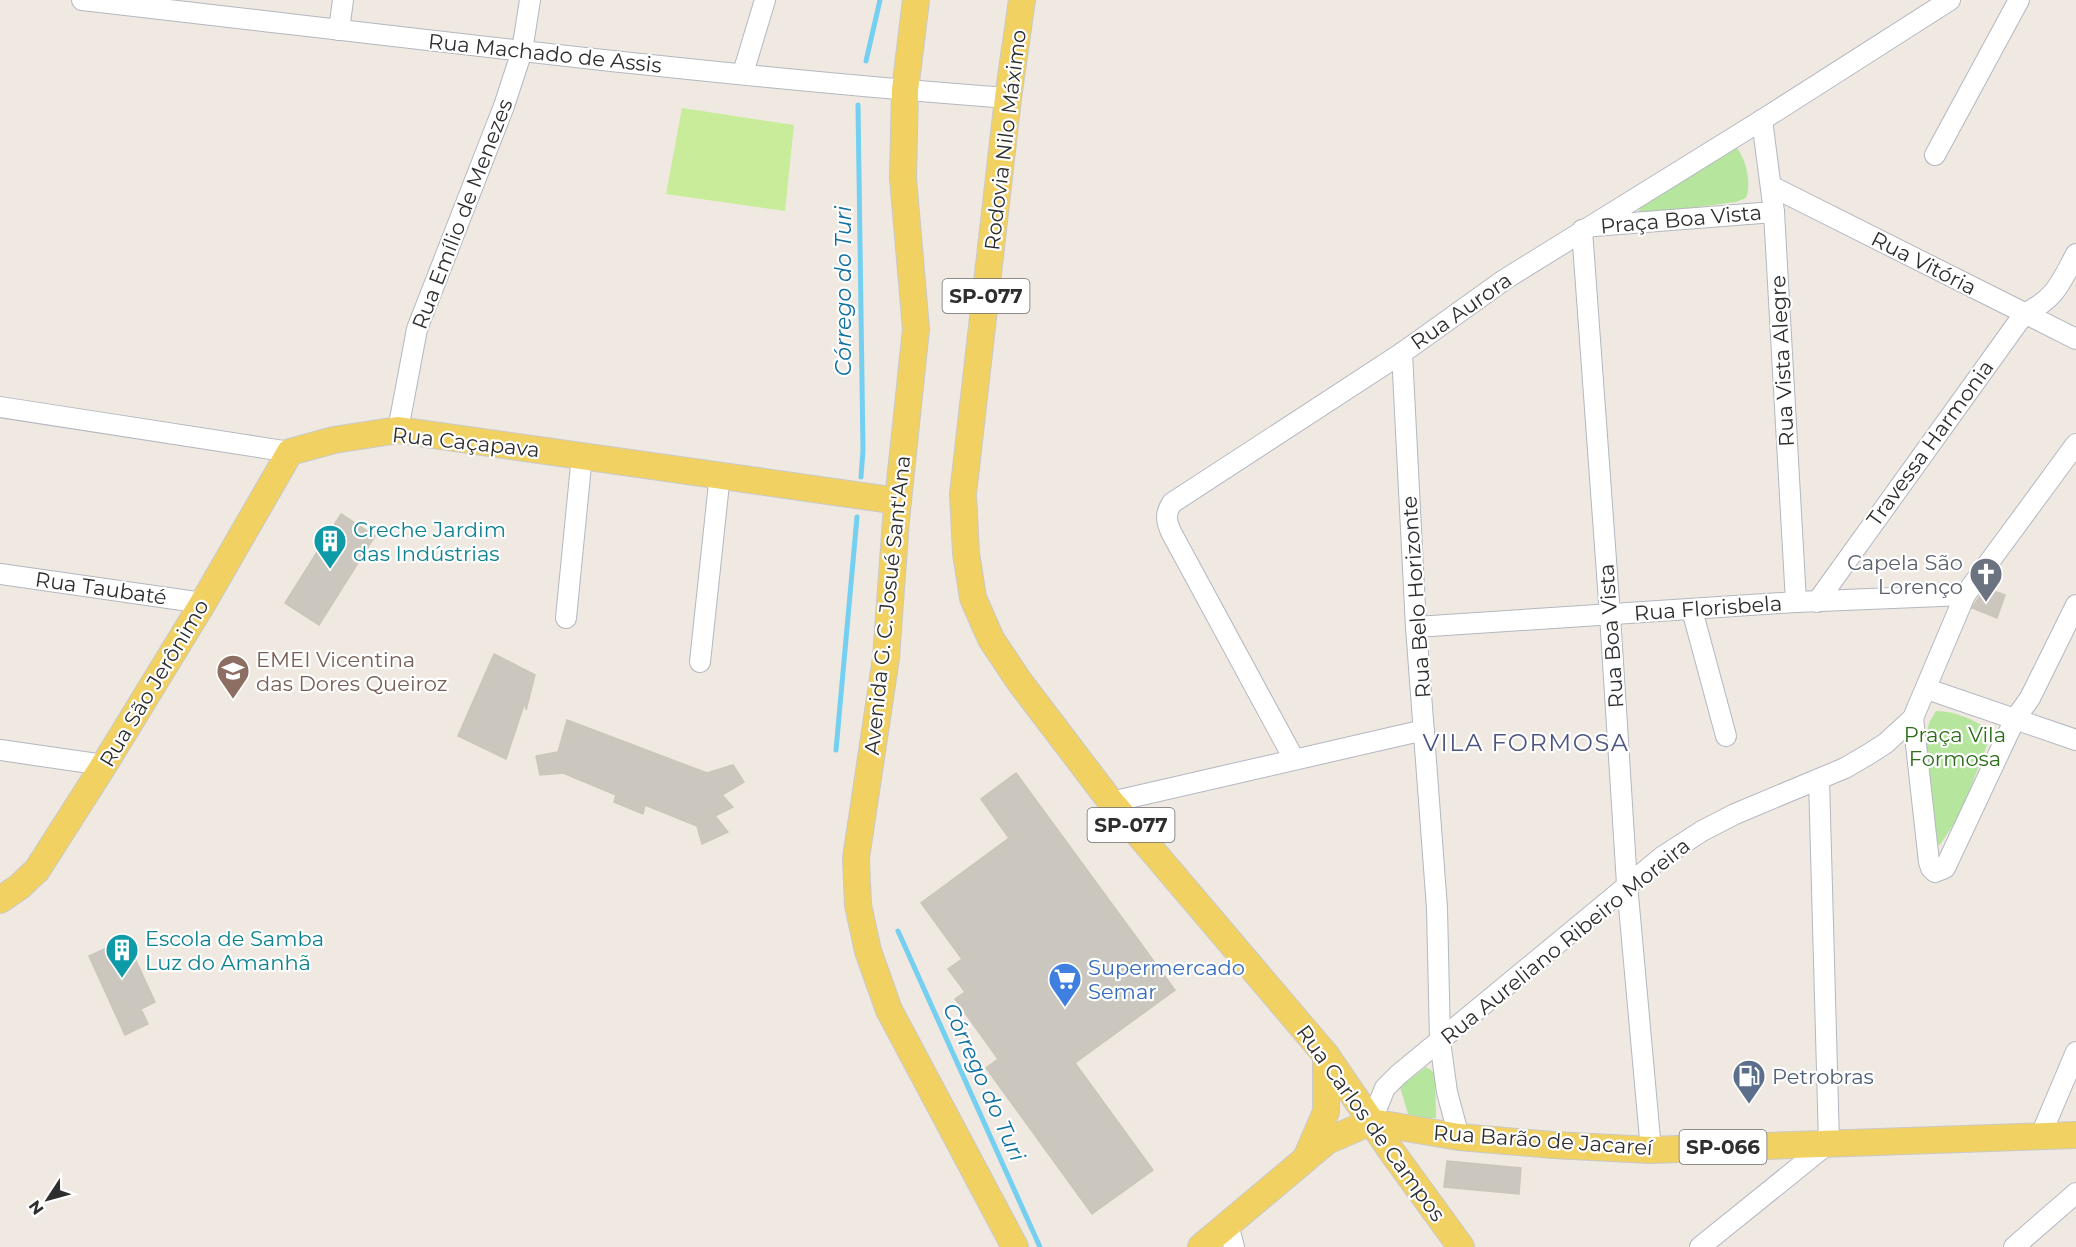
<svg xmlns="http://www.w3.org/2000/svg" width="2076" height="1247" font-family="Montserrat,sans-serif">
	<style>
		.green { fill: #b6e59e }
		.pitch { fill: #c9ec9a }
		.lines { fill: none; stroke-linecap: round; stroke-linejoin: round }
		.stream { stroke: #75cff0; stroke-width: 5 }
		.building { fill: #cbc7bf; stroke: #cbc5ba; stroke-width: 1.5 }
		.minor-casing { stroke: #b4b7c1; stroke-width: 22 }
		.major-casing { stroke: #c9c9c9; stroke-width: 28 }
		.minor { stroke: #fff; stroke-width: 20 }
		.major { stroke: #f2d163; stroke-width: 26 }
		.labels { text-anchor: middle; dominant-baseline: central; stroke-width: 4.5; stroke-linejoin: round; paint-order: stroke }
		.shield { fill: #fff; stroke: #6d6d6d; stroke-width: 1.5 }
		.shield-label { font-size: 20px; font-weight: bold; fill: #2e2e2e }
		.street-label { font-size: 21px; fill: #2e2e2e; stroke: #fff }
		.culture-label { font-size: 21px; fill: #0d838f; stroke: #fff; text-anchor: start }
		.worship-label { font-size: 21px; fill: #5b616d; stroke: #fff; text-anchor: end }
		.education-label { font-size: 21px; fill: #785e54; stroke: #fff; text-anchor: start }
		.park-label { font-size: 21px; fill: #2c6e1b; stroke: #fff }
		.shop-label { font-size: 21px; fill: #366cbe; stroke: #fff; text-anchor: start }
		.service-label { font-size: 21px; fill: #4e5e75; stroke: #fff; text-anchor: start }
		.water-label { font-size: 22px; font-style: italic; fill: #0d6fa3; stroke: #fff }
		.quarter-label { font-size: 24px; letter-spacing: 1.5px; fill: #4d5680; stroke: #fff }
	</style>
	<rect width="100%" height="100%" fill="#efe9e1"/>
	<g class="green">
		<path d="M 1736,147 C 1746,159 1752,183 1746,198 L 1736,202 L 1644,214 L 1639,211 L 1640,205 Z"/>
		<path d="M 1936,711 C 1955,711 1973,720 1989,729 L 1991,735 L 1960,815 L 1939,846 L 1930,820 L 1925,755 L 1925,736 L 1930,721 Z"/>
		<path d="M 1426,1067 L 1435,1073 L 1436,1118 L 1420,1119 L 1408,1114 L 1400,1087 Z"/>
	</g>
	<path class="pitch" d="M 682,108 L 794,125 L 785,211 L 666,194 Z"/>
	<g class="lines">
		<g class="stream">
			<path d="M 866,61 L 880,0"/>
			<path d="M 858,105 L 863,450 L 861,477"/>
			<path d="M 836,750 L 857,517"/>
			<path d="M 898,931 L 1040,1247"/>
		</g>
	</g>
	<g class="building">
		<path d="M 341,514 L 375,536 L 319,625 L 285,603 Z"/>
		<path d="M 1985,588 L 2005,595 L 1997,618 L 1972,608 Z"/>
		<path d="M 494,654 L 535,675 L 526,710 L 525,702 L 506,759 L 458,736 Z"/>
		<path d="M 567,720 L 707,773 L 733,765 L 744,782 L 722,795 L 733,807 L 715,816 L 728,832 L 702,844 L 697,826 L 645,805 L 643,814 L 614,802 L 616,795 L 563,773 L 540,775 L 536,756 L 558,752 Z"/>
		<path d="M 1016,773 L 1175,990 L 1075,1063 L 1153,1170 L 1092,1214 L 986,1068 L 998,1059 L 955,999 L 965,992 L 948,969 L 962,959 L 921,903 L 1009,838 L 981,799 Z"/>
		<path d="M 126,939 L 155,1002 L 141,1009 L 148,1024 L 125,1035 L 89,956 Z"/>
		<path d="M 1447,1161 L 1521,1168 L 1519,1194 L 1444,1187 Z"/>
	</g>
	<g class="lines">
		<g class="minor-casing">
			<g id="minor">
				<path d="M 82,0 C 390,35 699,75 1008,98"/>
				<path d="M 339,30 L 343,0"/>
				<path d="M 743,73 L 765,0"/>
				<path d="M 1762,120 L 1774,212 L 1796,602"/>
				<path d="M 1935,155 L 2019,0"/>
				<path d="M 1771,186 L 2076,339"/>
				<path d="M 1594,226 L 1774,212"/>
				<path d="M 1582,230 L 1610,615 L 1627,884 L 1651,1150"/>
				<path d="M 1402,353 L 1416,627 L 1437,908 L 1440,1041 L 1447,1092 L 1459,1137"/>
				<path d="M 0,407 L 290,452"/>
				<path d="M 398,430 L 417,329 L 504,106 L 522,51 L 530,0"/>
				<path d="M 0,574 L 203,603"/>
				<path d="M 1817,602 L 2024,314 C 2056,298 2060,284 2076,254"/>
				<path d="M 1692,610 L 1726,736"/>
				<path d="M 566,618 L 582,455"/>
				<path d="M 1416,627 L 1796,602 L 1965,595"/>
				<path d="M 700,662 L 720,474"/>
				<path d="M 1927,689 L 2076,740"/>
				<path d="M 1913,718 L 1929,862 L 1931,868 L 1935,872 L 1945,868 L 2015,719 L 2030,698 L 2076,605"/>
				<path d="M 0,750 L 104,765"/>
				<path d="M 1294,759 L 1171,532 C 1166,520 1165,514 1172,503 L 1402,353 L 1504,280 L 1762,120 L 1950,0"/>
				<path d="M 1111,802 L 1424,730"/>
				<path d="M 1371,1122 L 1385,1088 L 1398,1075 L 1662,857 L 1702,831 L 1735,814 L 1845,768 L 1869,754 L 1886,743 L 1913,718 L 1965,595 L 2076,444"/>
				<path d="M 2040,1137 L 2076,1052"/>
				<path d="M 1228,1224 L 1234,1247"/>
				<path d="M 1700,1247 L 1829,1143 L 1819,779"/>
				<path d="M 2014,1247 L 2076,1193"/>
			</g>
		</g>
		<g class="major-casing">
			<g id="major">
				<path d="M 916,0 L 905,90 L 903,178 L 916,329 L 896,520 L 886,658 L 856,858 L 858,905 L 868,951 L 889,1010 L 1015,1247"/>
				<path d="M 1022,0 L 1008,98 L 963,494 L 966,553 L 973,598 L 991,639 L 1019,681 L 1111,802 L 1326,1055 L 1392,1152 L 1461,1247"/>
				<path d="M 0,900 L 19,887 L 37,870 L 104,765 L 203,603 L 290,452 L 334,440 L 398,430 L 898,501"/>
				<path d="M 1371,1122 L 1459,1137 L 1553,1145 L 1651,1150 L 2076,1135"/>
				<path d="M 1307,1156 L 1326,1112 L 1326,1055"/>
				<path d="M 1201,1247 L 1327,1141 L 1371,1122"/>
			</g>
		</g>
		<use href="#minor" class="minor"/>
		<use href="#major" class="major"/>
	</g>
	<defs>
		<g id="building-pin" transform="scale(1.725)"><path d="M0 17L-7.5 6A9.5 9.5 0 1 1 7.5 6Z" fill="#0f9aa8" stroke="#fff"/><path d="M-4-6H4V6H1V3H-1V6H-4ZM-2.5-4.3h1.7v1.8h-1.7ZM.8-4.3h1.7v1.8H.8ZM-2.5-1h1.7V.8h-1.7ZM.8-1h1.7V.8H.8Z" fill="#fff"/></g>
		<g id="church-pin" transform="scale(1.725)"><path d="M0 17L-7.5 6A9.5 9.5 0 1 1 7.5 6Z" fill="#6b7280" stroke="#fff"/><path d="M-1.2-6h2.4v3.5h3.3v2.4h-3.3V6h-2.4V-.1h-3.3v-2.4h3.3Z" fill="#fff"/></g>
		<g id="school-pin" transform="scale(1.725)"><path d="M0 17L-7.5 6A9.5 9.5 0 1 1 7.5 6Z" fill="#8d6e63" stroke="#fff"/><path d="M0-5L7-2L0 1L-7-2ZM-4 1L0 2.5L4 1V4Q0 6-4 4Z" fill="#fff"/></g>
		<g id="supermarket-pin" transform="scale(1.725)"><path d="M0 17L-7.5 6A9.5 9.5 0 1 1 7.5 6Z" fill="#3f7fe0" stroke="#fff"/><path d="M-6-5.5h2.5l.6 2H6L4.5 2H-2.5L-4.4-4H-6ZM-1.5 3.2a1.3 1.3 0 1 0 .1 0ZM3 3.2a1.3 1.3 0 1 0 .1 0Z" fill="#fff"/></g>
		<g id="fuel-pin" transform="scale(1.725)"><path d="M0 17L-7.5 6A9.5 9.5 0 1 1 7.5 6Z" fill="#5c6f8a" stroke="#fff"/><path d="M-5.5-6h7V0h2V4h1.3V-2.5L3-4.5l.8-.8L6-3V5H2.5V1h-1V6h-7ZM-4.2-4.7v3.2H.2V-4.7Z" fill="#fff"/></g>
	</defs>
	<g fill-rule="evenodd">
		<use href="#building-pin" x="330" y="541"/>
		<use href="#church-pin" x="1986" y="574"/>
		<use href="#school-pin" x="233" y="671"/>
		<use href="#building-pin" x="122" y="950"/>
		<use href="#supermarket-pin" x="1065" y="979"/>
		<use href="#fuel-pin" x="1749" y="1076"/>
	</g>
	<g class="labels">
		<g class="shield">
			<rect x="942.5" y="279" width="87" height="34" rx="4.5"/>
			<rect x="1087.5" y="808" width="87" height="34" rx="4.5"/>
			<rect x="1679.5" y="1130" width="87" height="34" rx="4.5"/>
		</g>
		<g class="shield-label">
			<text x="986" y="296">SP-077</text>
			<text x="1131" y="825">SP-077</text>
			<text x="1723" y="1147">SP-066</text>
		</g>
		<g class="street-label">
			<text transform="translate(545 53) rotate(6)">Rua Machado de Assis</text>
			<text transform="translate(1005 140) rotate(-83)">Rodovia Nilo Máximo</text>
			<text transform="translate(462 214) rotate(-69)">Rua Emílio de Menezes</text>
			<text transform="translate(1681 219) rotate(-5)">Praça Boa Vista</text>
			<text transform="translate(1924 263) rotate(27)">Rua Vitória</text>
			<text transform="translate(1461 311) rotate(-35)">Rua Aurora</text>
			<text transform="translate(1782 361) rotate(-93)">Rua Vista Alegre</text>
			<text transform="translate(466 442) rotate(6)">Rua Caçapava</text>
			<text transform="translate(1930 443) rotate(-54)">Travessa Harmonia</text>
			<text transform="translate(101 588) rotate(8)">Rua Taubaté</text>
			<text transform="translate(1416 597) rotate(-94)">Rua Belo Horizonte</text>
			<text transform="translate(887 605) rotate(-84)">Avenida G. C. Josué Sant'Ana</text>
			<text transform="translate(1708 608) rotate(-4)">Rua Florisbela</text>
			<text transform="translate(1611 636) rotate(-94)">Rua Boa Vista</text>
			<text transform="translate(154 683) rotate(-59)">Rua São Jerônimo</text>
			<text transform="translate(1565 941) rotate(-39)">Rua Aureliano Ribeiro Moreira</text>
			<text transform="translate(1371 1123) rotate(54)">Rua Carlos de Campos</text>
			<text transform="translate(1543 1140) rotate(4)">Rua Barão de Jacareí</text>
		</g>
		<g class="culture-label">
			<text x="353" y="529">Creche Jardim<tspan x="353" dy="24">das Indústrias</tspan></text>
			<text x="145" y="938">Escola de Samba<tspan x="145" dy="24">Luz do Amanhã</tspan></text>
		</g>
		<g class="worship-label">
			<text x="1963" y="562">Capela São<tspan x="1963" dy="24">Lorenço</tspan></text>
		</g>
		<g class="education-label">
			<text x="256" y="659">EMEI Vicentina<tspan x="256" dy="24">das Dores Queiroz</tspan></text>
		</g>
		<g class="park-label">
			<text x="1955" y="734">Praça Vila<tspan x="1955" dy="24">Formosa</tspan></text>
		</g>
		<g class="shop-label">
			<text x="1088" y="967">Supermercado<tspan x="1088" dy="24">Semar</tspan></text>
		</g>
		<g class="service-label">
			<text x="1772" y="1076">Petrobras</text>
		</g>
		<g class="water-label">
			<text transform="translate(843 291) rotate(-90)">Córrego do Turi</text>
			<text transform="translate(984 1082) rotate(66)">Córrego do Turi</text>
		</g>
		<g class="quarter-label">
			<text x="1526" y="742">VILA FORMOSA</text>
		</g>
	</g>
	<g transform="translate(48 1199) rotate(234)" stroke="#ffffff" stroke-width="4.5" paint-order="stroke">
	<path d="M0-4.5L10 22L0 15L-10 22Z" fill="#2e2e2e"/>
	<text y="-9" font-size="16" font-weight="bold" text-anchor="middle" fill="#2e2e2e">N</text>
	</g>
</svg>
